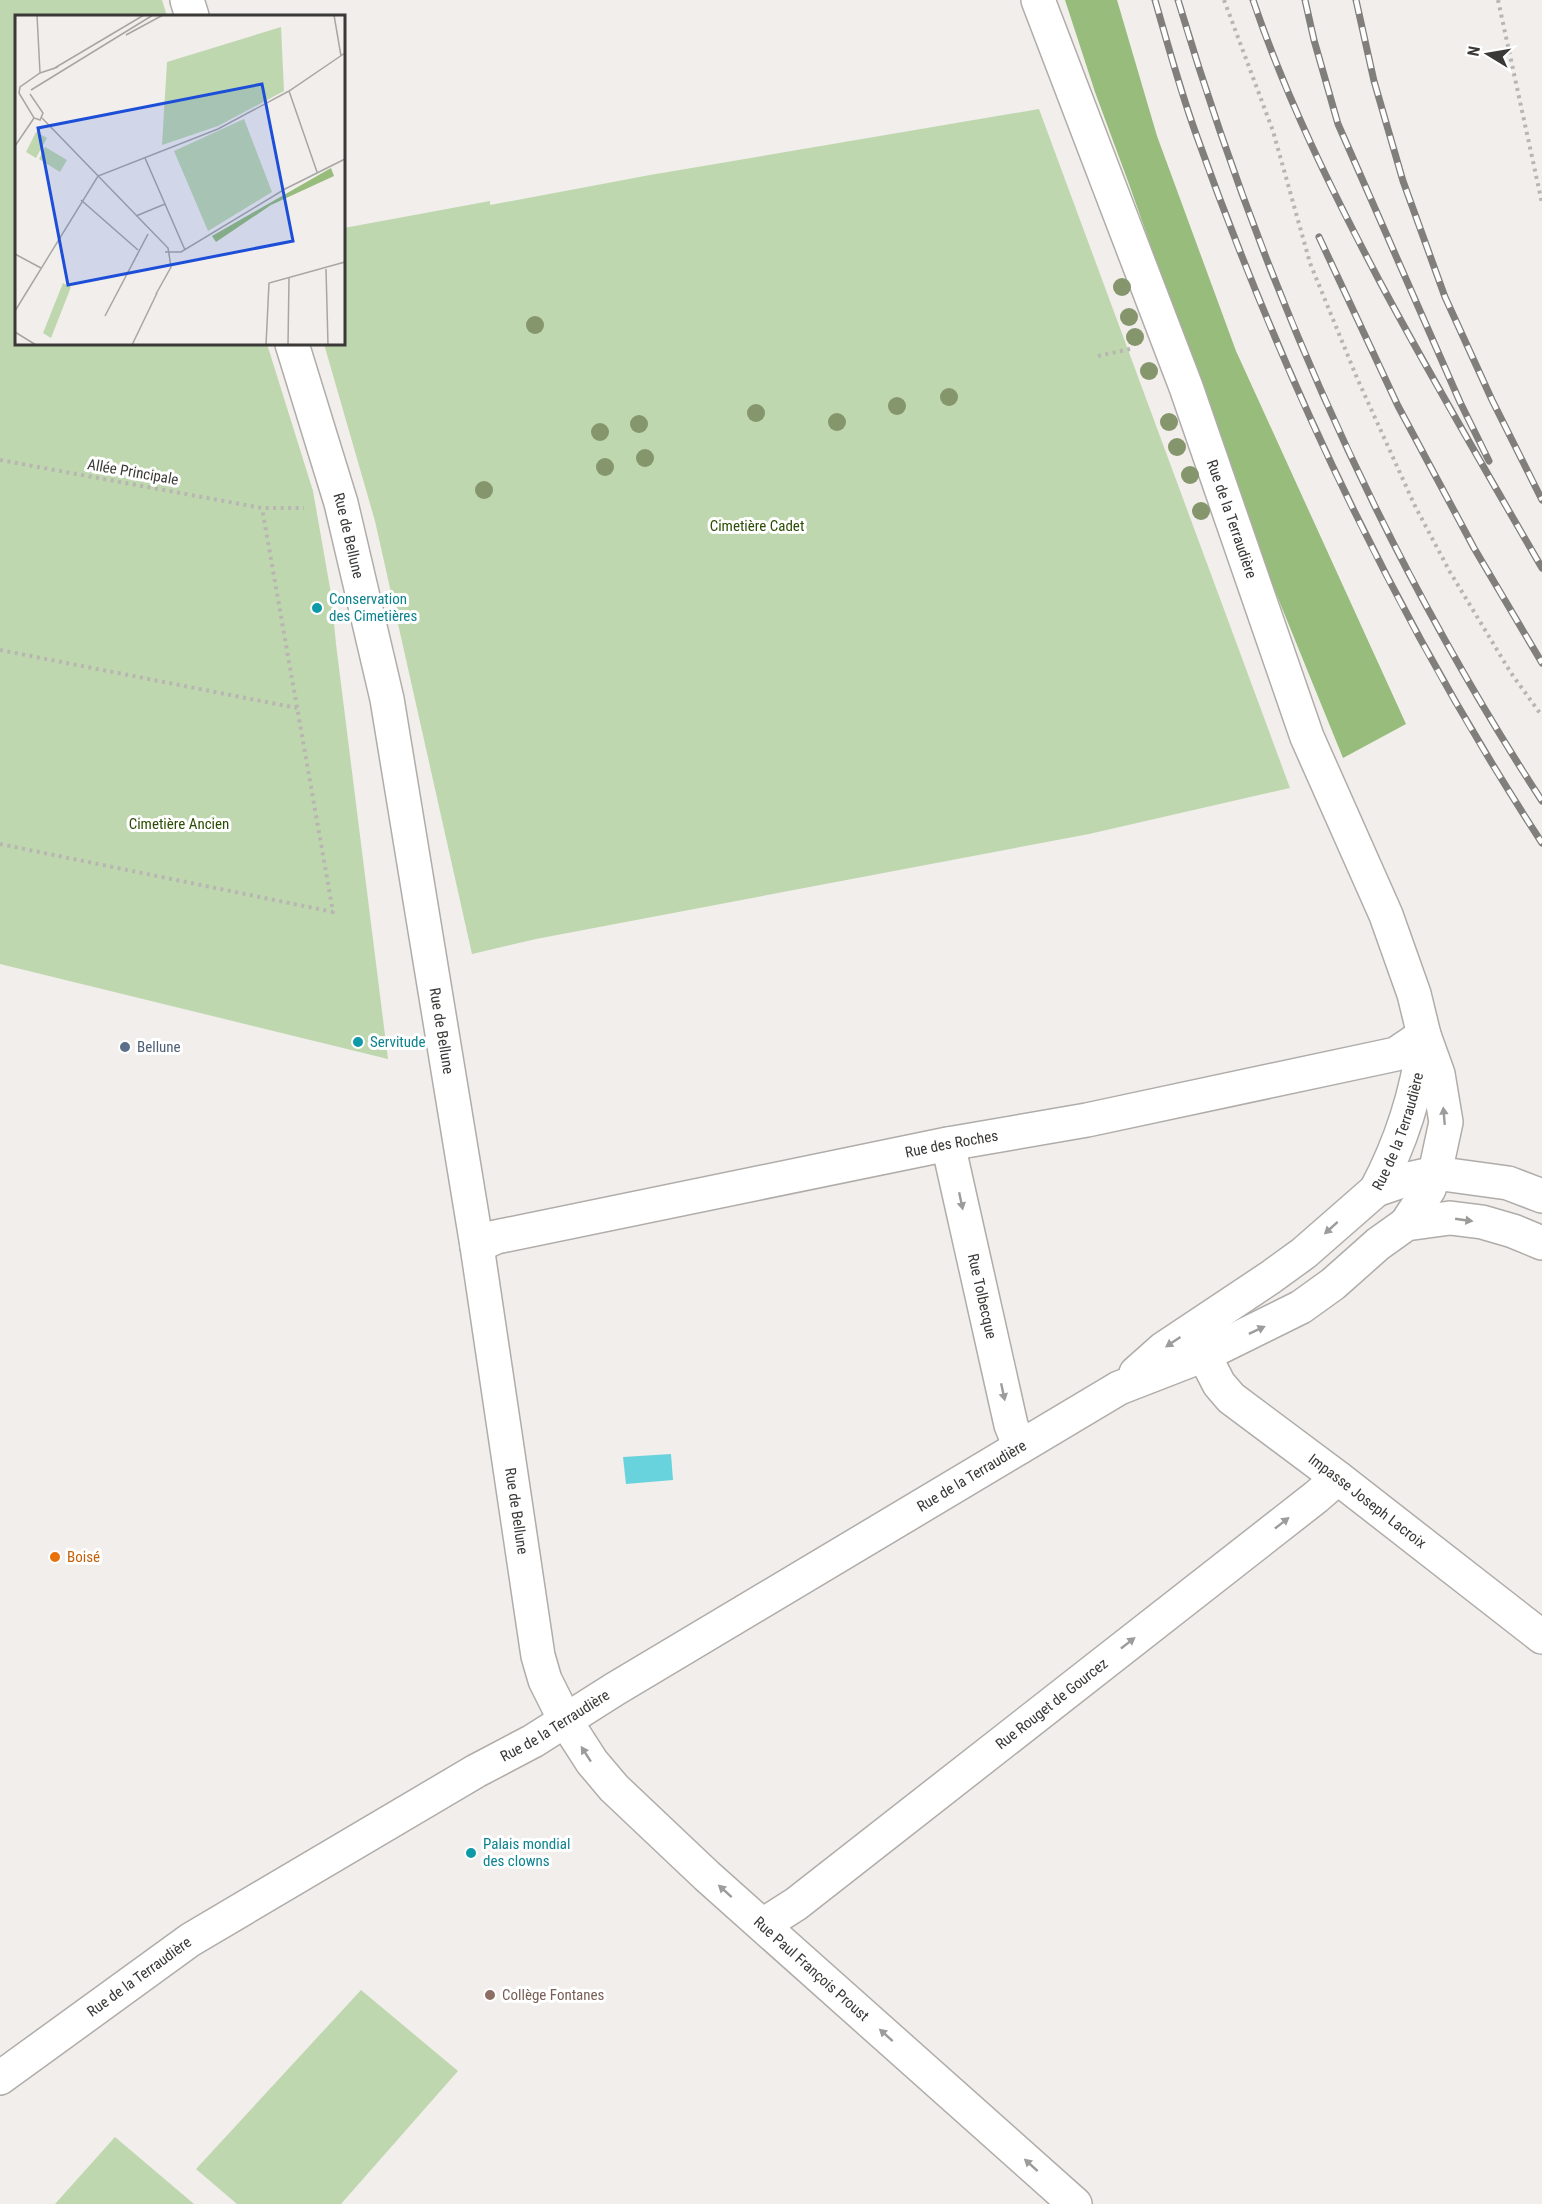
<svg xmlns="http://www.w3.org/2000/svg" width="1542" height="2204" font-family="'Roboto Condensed',sans-serif">
	<style>
		.green { fill: #bfd7ae }
		.forest { fill: #97bc7b }
		.water { fill: #69d3dd }
		.lines { fill: none; stroke-linecap: round; stroke-linejoin: round }
		.street-casing { stroke: #b0aca9; stroke-width: 36 }
		.secondary-casing { stroke: #b0aca9; stroke-width: 36 }
		.path { stroke: #b8b5b3; stroke-width: 4; stroke-dasharray: 3 4.5; stroke-linecap: butt }
		.street { stroke: #fff; stroke-width: 33 }
		.secondary { stroke: #fff; stroke-width: 33 }
		.rail-casing { stroke: #807f7c; stroke-width: 7 }
		.rail { stroke: #fff; stroke-width: 4.5; stroke-dasharray: 14; stroke-linecap: butt }
		.tree { fill: #85956c }
		.oneway { fill: #9c9c9b }
		.culture-dot { fill: #0f9aa8; stroke: #fff; stroke-width: 2 }
		.service-dot { fill: #5c6f8a; stroke: #fff; stroke-width: 2 }
		.food-dot { fill: #e8710a; stroke: #fff; stroke-width: 2 }
		.education-dot { fill: #8d6e63; stroke: #fff; stroke-width: 2 }
		.labels { text-anchor: middle; dominant-baseline: central; stroke-width: 6; stroke-linejoin: round; paint-order: stroke }
		.street-label { font-size: 15px; fill: #3a3937; stroke: #fff }
		.park-label { font-size: 15px; fill: #2c4d05; stroke: #fff }
		.culture-label { font-size: 15px; fill: #0d838f; stroke: #fff; text-anchor: start }
		.service-label { font-size: 15px; fill: #4e5e75; stroke: #fff; text-anchor: start }
		.food-label { font-size: 15px; fill: #c56008; stroke: #fff; text-anchor: start }
		.education-label { font-size: 15px; fill: #785e54; stroke: #fff; text-anchor: start }
		.inset-road { fill: none; stroke: #a8a6a3; stroke-width: 1.5 }
		.view { fill: #1d4ed8; fill-opacity: 0.15; stroke: #1d4ed8; stroke-width: 3 }
		.inset-edge { fill: none; stroke: #3a3937; stroke-width: 3 }
	</style>
	<rect width="100%" height="100%" fill="#f1eeeb"/>
	<g class="green">
		<path d="M 0,0 L 162,0 L 167,16 L 16,16 L 16,344 L 267,344 L 313,491 L 336,622 L 334,623 L 336,644 L 388,1059 L 0,964 Z"/>
		<path d="M 1039,109 L 1290,788 L 1089,834 L 536,939 L 472,954 L 375,521 L 324,344 L 344,344 L 344,228 L 490,201 L 490,205 L 650,175 Z"/>
		<path d="M 361,1990 L 458,2071 L 341,2204 L 237,2204 L 196,2169 Z"/>
		<path d="M 115,2137 L 194,2204 L 55,2204 Z"/>
	</g>
	<path class="forest" d="M 1065,0 L 1117,0 L 1157,136 L 1236,351 L 1406,724 L 1343,758 L 1256,544 L 1129,184 L 1095,92 Z"/>
	<path class="water" d="M 671,1454 L 673,1480 L 626,1484 L 623,1457 Z"/>
	<g class="lines">
		<g class="street-casing">
			<g id="street">
				<path d="M 187,0 L 192,16"/>
				<path id="s1" d="M 1038,0 L 1186,387 L 1307,737 L 1386,915 L 1414,994 L 1424,1035 L 1438,1074 L 1446,1122 L 1435,1173 L 1429,1189 L 1406,1224"/>
				<path id="s2" d="M 292,344 L 341,503 L 387,699 L 477,1246 L 538,1656 L 545,1680 L 565,1720 L 592,1762 L 614,1788 L 707,1876 L 1075,2204"/>
				<path id="s3" d="M 948,1144 L 1011,1425 L 1020,1447"/>
				<path id="s4" d="M 1376,1190 C 1401,1143 1417,1093 1424,1040"/>
				<path id="s5" d="M 477,1246 L 496,1237 L 948,1144 L 1087,1120 L 1396,1054 L 1424,1035"/>
				<path id="s6" d="M 1204,1355 L 1219,1384 L 1231,1398 L 1338,1478 L 1542,1637"/>
				<path id="s7" d="M 763,1925 L 796,1904 L 1316,1497 L 1338,1478"/>
			</g>
		</g>
		<g class="secondary-casing">
			<g id="secondary">
				<path d="M 1136,1373 L 1163,1349 L 1271,1277 L 1304,1253 L 1376,1190 L 1408,1179 L 1435,1173 L 1508,1183 L 1542,1196"/>
				<path id="s8" d="M 0,2078 L 190,1940 L 476,1771 L 533,1741 L 615,1689 L 1119,1388 L 1204,1355 L 1301,1307 L 1333,1284 L 1378,1244 L 1406,1224 L 1450,1218 L 1482,1222 L 1513,1231 L 1542,1243"/>
			</g>
		</g>
		<g class="path">
			<path d="M 1224,0 L 1273,131 L 1310,263 L 1357,378 L 1415,506 L 1450,572 L 1511,673 L 1542,716"/>
			<path d="M 1498,0 L 1542,203"/>
			<path d="M 1098,356 L 1130,349"/>
			<path d="M 0,460 L 262,508 L 304,508"/>
			<path d="M 0,650 L 297,708"/>
			<path d="M 0,844 L 333,912 L 262,508"/>
		</g>
		<use href="#street" class="street"/>
		<use href="#secondary" class="secondary"/>
		<g class="rail-casing">
			<g id="rail">
				<path d="M 1155,0 C 1168,45 1180,90 1196,134 C 1285,384 1397,620 1542,843"/>
				<path d="M 1178,0 C 1262,281 1382,555 1542,801"/>
				<path d="M 1253,0 C 1286,98 1332,191 1380,282 C 1432,379 1487,473 1542,568"/>
				<path d="M 1305,0 L 1314,40 L 1338,124 L 1460,402 L 1489,461"/>
				<path d="M 1356,0 L 1374,81 L 1403,181 L 1445,297 L 1492,400 L 1542,500"/>
				<path d="M 1319,237 L 1398,406 L 1474,548 L 1542,663"/>
			</g>
		</g>
		<use href="#rail" class="rail"/>
	</g>
	<g class="tree">
		<circle cx="1122" cy="287" r="9"/>
		<circle cx="1129" cy="317" r="9"/>
		<circle cx="535" cy="325" r="9"/>
		<circle cx="1135" cy="337" r="9"/>
		<circle cx="1149" cy="371" r="9"/>
		<circle cx="949" cy="397" r="9"/>
		<circle cx="897" cy="406" r="9"/>
		<circle cx="756" cy="413" r="9"/>
		<circle cx="837" cy="422" r="9"/>
		<circle cx="1169" cy="422" r="9"/>
		<circle cx="639" cy="424" r="9"/>
		<circle cx="600" cy="432" r="9"/>
		<circle cx="1177" cy="447" r="9"/>
		<circle cx="645" cy="458" r="9"/>
		<circle cx="605" cy="467" r="9"/>
		<circle cx="1190" cy="475" r="9"/>
		<circle cx="484" cy="490" r="9"/>
		<circle cx="1201" cy="511" r="9"/>
	</g>
	<defs><path id="oneway-solid" d="M-6-.8H1V-3.2L6.5 0L1 3.2V.8H-6Z" transform="scale(1.5)"/></defs>
	<g class="oneway">
		<use href="#oneway-solid" transform="translate(1444 1116) rotate(-95)"/>
		<use href="#oneway-solid" transform="translate(961 1201) rotate(78)"/>
		<use href="#oneway-solid" transform="translate(1464 1220) rotate(8)"/>
		<use href="#oneway-solid" transform="translate(1331 1228) rotate(138)"/>
		<use href="#oneway-solid" transform="translate(1257 1330) rotate(-25)"/>
		<use href="#oneway-solid" transform="translate(1173 1342) rotate(146)"/>
		<use href="#oneway-solid" transform="translate(1003 1392) rotate(78)"/>
		<use href="#oneway-solid" transform="translate(1282 1523) rotate(-38)"/>
		<use href="#oneway-solid" transform="translate(1128 1643) rotate(-38)"/>
		<use href="#oneway-solid" transform="translate(586 1754) rotate(-123)"/>
		<use href="#oneway-solid" transform="translate(725 1891) rotate(-138)"/>
		<use href="#oneway-solid" transform="translate(886 2035) rotate(-138)"/>
		<use href="#oneway-solid" transform="translate(1031 2165) rotate(-138)"/>
	</g>
	<g class="culture-dot">
		<circle cx="317" cy="608" r="6"/>
		<circle cx="358" cy="1042" r="6"/>
		<circle cx="471" cy="1853" r="6"/>
	</g>
	<circle class="service-dot" cx="125" cy="1047" r="6"/>
	<circle class="food-dot" cx="55" cy="1557" r="6"/>
	<circle class="education-dot" cx="490" cy="1995" r="6"/>
	<g class="labels">
		<g class="street-label">
			<text transform="translate(133 472) rotate(10)">Allée Principale</text>
			<text stroke="none"><textPath href="#s1" startOffset="554">Rue de la Terraudière</textPath></text>
			<text stroke="none"><textPath href="#s2" startOffset="200">Rue de Bellune</textPath></text>
			<text stroke="none"><textPath href="#s2" startOffset="704">Rue de Bellune</textPath></text>
			<text stroke="none"><textPath href="#s4" startOffset="63">Rue de la Terraudière</textPath></text>
			<text stroke="none"><textPath href="#s5" startOffset="486">Rue des Roches</textPath></text>
			<text stroke="none"><textPath href="#s3" startOffset="156">Rue Tolbecque</textPath></text>
			<text stroke="none"><textPath href="#s8" startOffset="1144">Rue de la Terraudière</textPath></text>
			<text stroke="none"><textPath href="#s6" startOffset="222">Impasse Joseph Lacroix</textPath></text>
			<text stroke="none"><textPath href="#s2" startOffset="1190">Rue de Bellune</textPath></text>
			<text stroke="none"><textPath href="#s7" startOffset="364">Rue Rouget de Gourcez</textPath></text>
			<text stroke="none"><textPath href="#s8" startOffset="658">Rue de la Terraudière</textPath></text>
			<text stroke="none"><textPath href="#s2" startOffset="1758">Rue Paul François Proust</textPath></text>
			<text stroke="none"><textPath href="#s8" startOffset="172">Rue de la Terraudière</textPath></text>
		</g>
		<g class="park-label">
			<text x="757" y="526">Cimetière Cadet</text>
			<text x="179" y="824">Cimetière Ancien</text>
		</g>
		<g class="culture-label">
			<text x="329" y="599">Conservation<tspan x="329" dy="17">des Cimetières</tspan></text>
			<text x="370" y="1042">Servitude</text>
			<text x="483" y="1844">Palais mondial<tspan x="483" dy="17">des clowns</tspan></text>
		</g>
		<g class="service-label">
			<text x="137" y="1047">Bellune</text>
		</g>
		<g class="food-label">
			<text x="67" y="1557">Boisé</text>
		</g>
		<g class="education-label">
			<text x="502" y="1995">Collège Fontanes</text>
		</g>
	</g>
	<g transform="translate(15 15)">
		<rect width="330" height="330" fill="#f1eeeb"/>
		<path d="M 266,12 L 269,76 L 203,111 L 147,130 L 152,47 ZM 229,104 L 257,177 L 193,216 L 159,136 ZM 21,117 L 32,123 L 21,143 L 11,137 ZM 30,132 L 52,145 L 45,157 L 24,144 ZM 48,268 L 56,272 L 36,323 L 28,318 Z" fill="#bfd7ae"/>
		<path d="M 316,153 L 319,161 L 256,190 L 201,227 L 197,221 Z" fill="#97bc7b"/>
		<path class="inset-road" d="M 22,0 L 25,58M 319,0 L 326,41M 111,20 L 148,0M 38,54 L 129,0M 16,75 L 138,0M 274,76 L 302,157M 4,78 L 5,72 L 25,58 L 43,52M 4,78 L 19,103 L 25,105 L 28,98 L 15,79M 27,103 L 153,233 L 156,252 L 141,279M 0,131 L 19,103M 130,143 L 170,235M 66,185 L 123,235M 121,201 L 150,189M 150,237 L 166,237 L 270,174 L 330,144M 0,239 L 26,253M 311,254 L 313,330M 0,296 L 83,161 L 203,114 L 274,76 L 330,38M 90,301 L 133,219M 0,317 L 21,330M 117,330 L 142,278M 251,330 L 254,268 L 330,247M 273,330 L 274,263"/>
		<path class="view" d="M 247,69 L 278,226 L 53,270 L 23,113 Z"/>
		<rect width="330" height="330" class="inset-edge"/>
	</g>
	<g transform="translate(1488 54) rotate(281)" stroke="#ffffff" stroke-width="4.5" paint-order="stroke">
	<path d="M0-4.5L10 22L0 15L-10 22Z" fill="#3a3937"/>
	<text y="-9" font-size="16" font-weight="bold" text-anchor="middle" fill="#3a3937">N</text>
	</g>
</svg>
